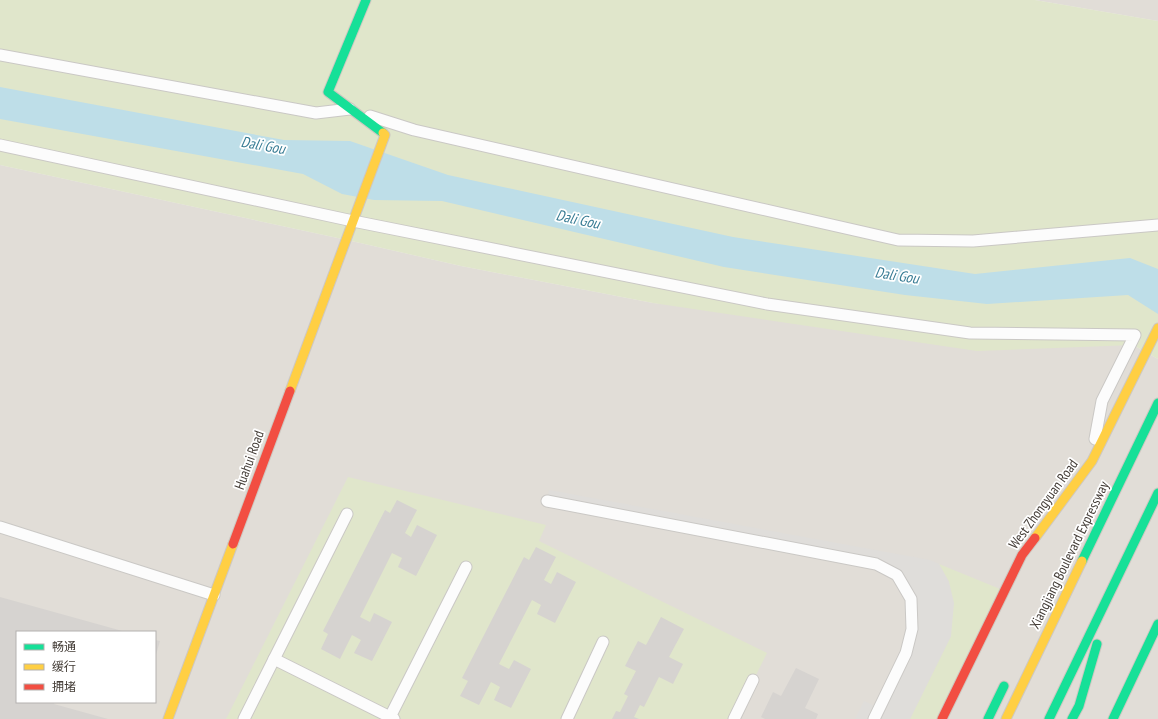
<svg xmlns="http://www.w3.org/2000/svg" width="1158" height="719" font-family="'PT Sans Narrow','Noto Sans SC',sans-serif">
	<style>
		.residential { fill: #e1ddd7; fill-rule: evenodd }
		.green { fill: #e0e6cb }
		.parking { fill: #dfddda }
		.water { fill: #bedee8 }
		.building { fill: #d6d3d0 }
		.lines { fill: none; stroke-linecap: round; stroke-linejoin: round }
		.lane-casing { stroke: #cac8c5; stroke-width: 13 }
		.fast-casing { stroke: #cec8c1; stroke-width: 11 }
		.slow-casing { stroke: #cec8c1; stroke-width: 11 }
		.jam-casing { stroke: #cec8c1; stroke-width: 11 }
		.lane { stroke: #fcfcfc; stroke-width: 11 }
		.fast { stroke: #16e098; stroke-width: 9 }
		.slow { stroke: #ffcf43; stroke-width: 9 }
		.jam { stroke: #f24e42; stroke-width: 9 }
		.labels { text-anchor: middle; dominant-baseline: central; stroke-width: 3.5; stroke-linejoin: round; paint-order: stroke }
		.street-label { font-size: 14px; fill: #433c36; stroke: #fff }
		.water-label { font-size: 15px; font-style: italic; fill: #387c94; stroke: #fff }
	</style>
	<rect width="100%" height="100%" fill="#eeece9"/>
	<g class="residential">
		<path d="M 1035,0 L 1158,0 L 1158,21 Z"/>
		<path d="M 0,165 L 347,240 L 461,266 L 653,303 L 1133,345 L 1158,359 L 1158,719 L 0,719 ZM 17,632 L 155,632 L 155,702 L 17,702 Z"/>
	</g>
	<g class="green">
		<path d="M 0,0 L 1035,0 L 1158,21 L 1158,359 L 1133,345 L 977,351 L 653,303 L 461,266 L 347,240 L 0,165 Z"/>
		<path d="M 348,477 L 546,525 L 539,541 L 767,653 L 734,719 L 226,719 Z"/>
		<path d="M 939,564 L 1005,591 L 942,719 L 910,719 L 951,636 L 949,582 Z"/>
	</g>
	<path class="parking" d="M 549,490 L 930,560 L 939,564 L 949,582 L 954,603 L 951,636 L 910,719 L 855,719 L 864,701 L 879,708 L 906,653 L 911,599 L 897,575 L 876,564 L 547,501 Z"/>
	<path class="water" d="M 0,87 L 284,140 L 350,141 L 448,175 L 733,237 L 975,274 L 1130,258 L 1158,269 L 1158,314 L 1128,295 L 987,304 L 905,295 L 724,267 L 442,201 L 374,200 L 342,194 L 303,174 L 0,119 Z"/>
	<g class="building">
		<path d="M 397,500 L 417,510 L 405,533 L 411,537 L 417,525 L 437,535 L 416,576 L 398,567 L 402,558 L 392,553 L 360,617 L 370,622 L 374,613 L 392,622 L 372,661 L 354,653 L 361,640 L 352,635 L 340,659 L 321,649 L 328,634 L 323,631 L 385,510 L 390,513 Z"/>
		<path d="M 536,547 L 556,557 L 544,580 L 551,584 L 557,572 L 576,582 L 555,623 L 537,614 L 541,605 L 532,600 L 499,664 L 509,669 L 514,660 L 531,669 L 511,708 L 494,700 L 500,687 L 491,682 L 479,705 L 460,696 L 468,681 L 462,678 L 524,557 L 529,560 Z"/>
		<path d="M 0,597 L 126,632 L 17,632 L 17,702 L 55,702 L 54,704 L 108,719 L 0,719 Z"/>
		<path d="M 661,617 L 684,629 L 669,657 L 683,664 L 673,684 L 659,677 L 644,707 L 640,705 L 634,717 L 639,719 L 612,719 L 616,711 L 620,712 L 628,696 L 624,694 L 636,671 L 625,666 L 638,641 L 646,645 Z"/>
		<path d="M 155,640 L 160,641 L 155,658 Z"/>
		<path d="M 796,668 L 819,679 L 805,708 L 818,714 L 816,719 L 765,719 L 761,717 L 773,692 L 781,696 Z"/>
	</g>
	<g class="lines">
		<g class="lane-casing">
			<g id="lane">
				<path d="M 0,55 L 316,113 L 350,109"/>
				<path d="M 370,116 L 414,130 L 898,240 L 973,241 L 1158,225"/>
				<path d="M 0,145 L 353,221 L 767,304 L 970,333 L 1135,335 L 1102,401 L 1095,439"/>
				<path d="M 547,501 L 876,564 L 897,575 L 911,599 L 912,629 L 906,653 L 874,719"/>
				<path d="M 0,527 L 214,595"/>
				<path d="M 274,659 L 394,719"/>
				<path d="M 244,719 L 347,514"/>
				<path d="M 389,719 L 466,567"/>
				<path d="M 567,719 L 603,642"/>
				<path d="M 734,719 L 753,680"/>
			</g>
		</g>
		<g class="fast-casing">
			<g id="fast">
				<path d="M 366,0 L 328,92 L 383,133"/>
				<path d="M 1082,561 L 1158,403"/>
				<path d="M 988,719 L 1004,686"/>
				<path d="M 1049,719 L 1158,493"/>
				<path d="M 1072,719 L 1079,706 L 1097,644"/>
				<path d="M 1113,719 L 1158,624"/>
			</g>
		</g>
		<g class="slow-casing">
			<g id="slow">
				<path d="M 290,391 L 385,135 L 383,133"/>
				<path d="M 1035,538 L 1092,461 L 1158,328"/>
				<path d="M 168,719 L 233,544"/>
				<path d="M 1006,719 L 1082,561"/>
			</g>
		</g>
		<g class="jam-casing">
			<g id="jam">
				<path d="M 233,544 L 290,391"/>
				<path d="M 942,719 L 1022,555 L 1035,538"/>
			</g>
		</g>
		<use href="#lane" class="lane"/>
		<use href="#fast" class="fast"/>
		<use href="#slow" class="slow"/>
		<use href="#jam" class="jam"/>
	</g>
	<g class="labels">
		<g class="street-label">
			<text transform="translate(249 460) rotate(-70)">Huahui Road</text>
			<text transform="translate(1043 504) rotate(-54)">West Zhongyuan Road</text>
			<text transform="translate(1069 555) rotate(-64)">Xiangjiang Boulevard Expressway</text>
		</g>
		<g class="water-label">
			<text transform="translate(263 145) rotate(10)">Dali Gou</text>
			<text transform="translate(578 219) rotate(12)">Dali Gou</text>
			<text transform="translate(897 275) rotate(9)">Dali Gou</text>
		</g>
	</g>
	<rect x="16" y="631" width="140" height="72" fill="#ffffff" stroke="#b4b1af"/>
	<rect x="24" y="644" width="20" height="6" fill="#16e098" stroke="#b4b1af"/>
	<text x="52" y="651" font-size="12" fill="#433c36">畅通</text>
	<rect x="24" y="664" width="20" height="6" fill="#ffcf43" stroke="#b4b1af"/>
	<text x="52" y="671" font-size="12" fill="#433c36">缓行</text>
	<rect x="24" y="684" width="20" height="6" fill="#f24e42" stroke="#b4b1af"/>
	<text x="52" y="691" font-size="12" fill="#433c36">拥堵</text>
</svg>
